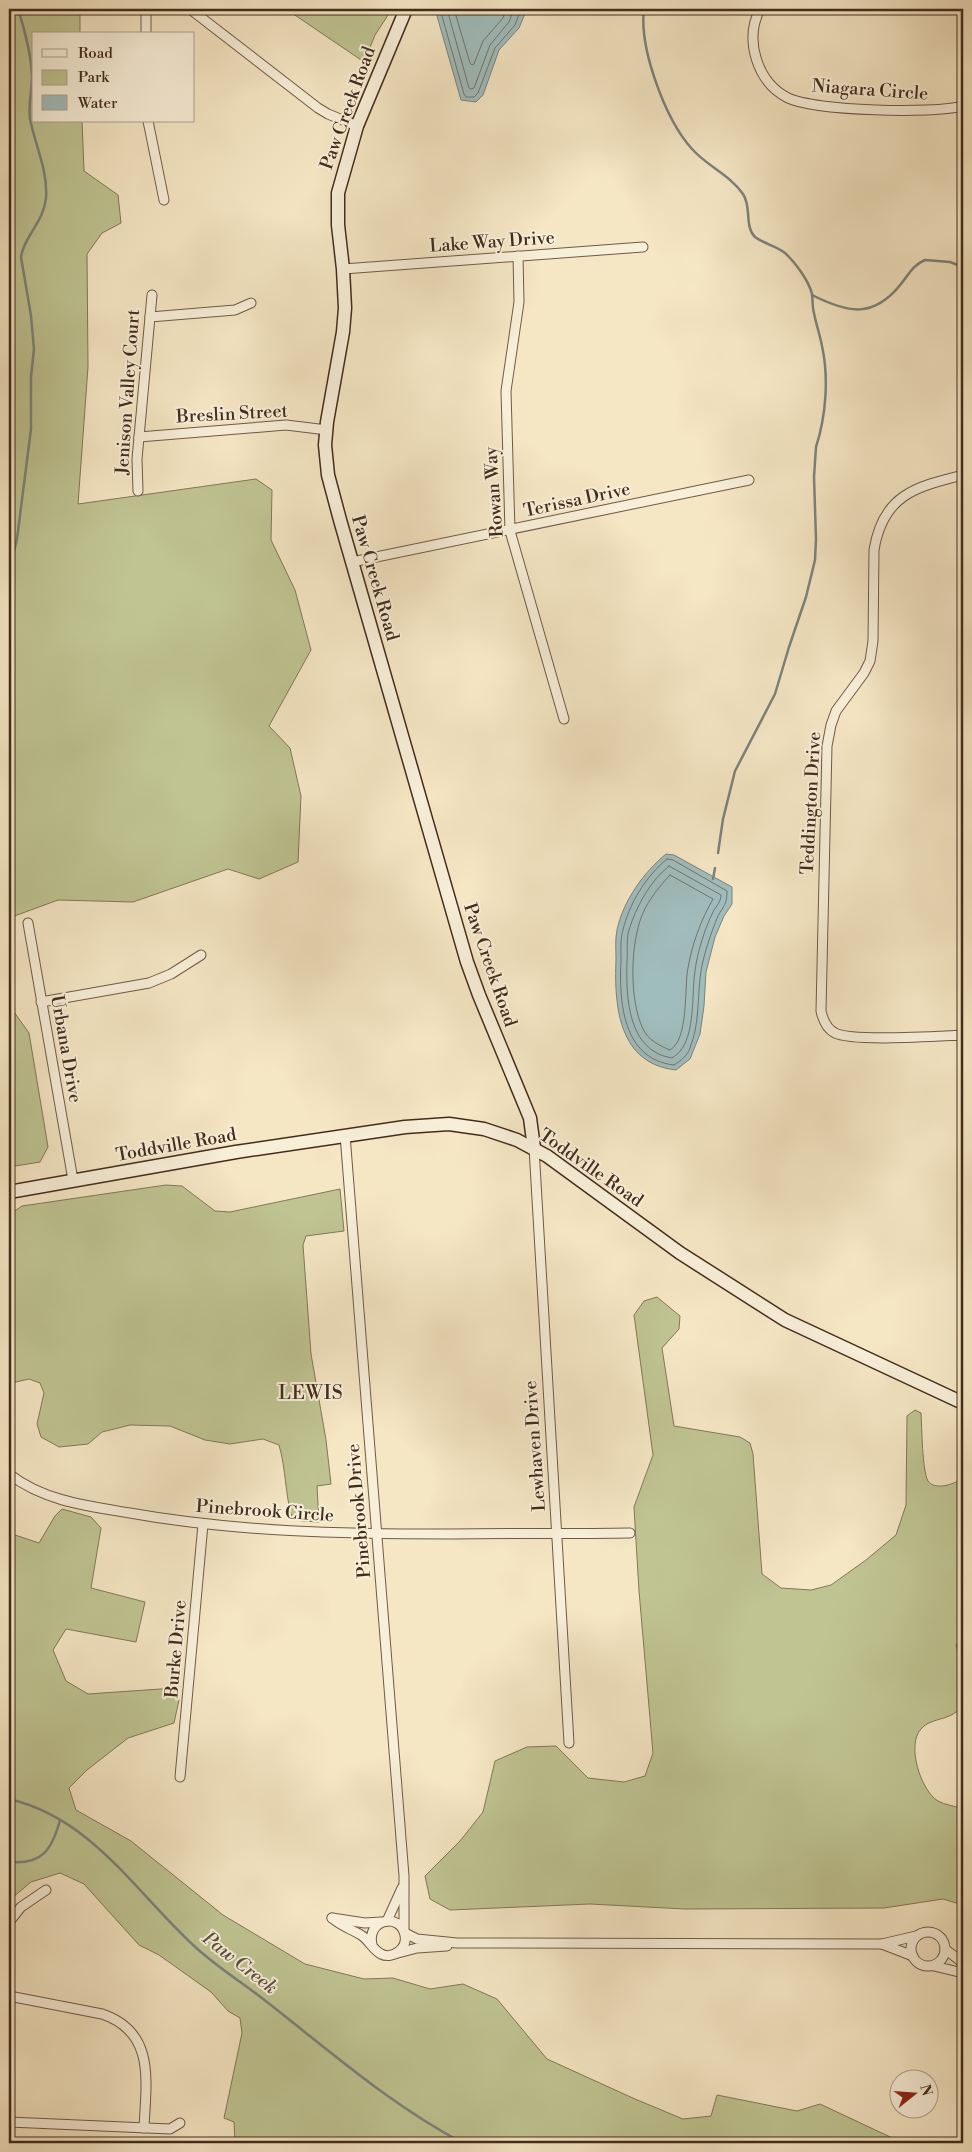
<svg xmlns="http://www.w3.org/2000/svg" width="972" height="2152" font-family="'Libre Bodoni',serif">
	<style>
		.green { fill: #bfc492; stroke: #817857 }
		.water { fill: #a0bdbd; stroke: #7b837d }
		.lines { fill: none; stroke-linecap: round; stroke-linejoin: round }
		.shore { stroke: #72746c; stroke-width: 1 }
		.stream { stroke: #7b837d; stroke-width: 2.5 }
		.street-casing { stroke: #705a46; stroke-width: 11 }
		.secondary-casing { stroke: #432c1c; stroke-width: 15 }
		.street { stroke: #f8efd9; stroke-width: 9 }
		.secondary { stroke: #f8efd9; stroke-width: 12 }
		.labels { text-anchor: middle; dominant-baseline: central; stroke-width: 4; stroke-linejoin: round; paint-order: stroke }
		.street-label { font-size: 18px; fill: #432c1c; stroke: #f8efd9 }
		.neighbourhood-label { font-size: 19px; letter-spacing: 1px; fill: #432c1c; stroke: #f8efd9 }
		.water-label { font-size: 19px; font-style: italic; fill: #5a5044; stroke: #f8efd9 }
	</style>
	<rect width="100%" height="100%" fill="#f5e6c4"/>
	<filter id="stains"><feTurbulence type="fractalNoise" baseFrequency=".004" numOctaves="4"/><feColorMatrix values="0 0 0 0 .2 0 0 0 0 .09 0 0 0 0 .02 0 0 0 .5 -.17"/></filter>
	<radialGradient id="worn" r=".72"><stop offset=".6" stop-color="#630" stop-opacity="0"/><stop offset="1" stop-color="#630" stop-opacity=".3"/></radialGradient>
	<g class="green">
		<path d="M 9,9 L 80,9 L 80,34 L 34,34 L 34,121 L 82,121 L 84,171 L 118,195 L 121,223 L 102,233 L 87,254 L 88,367 L 78,504 L 256,479 L 272,490 L 271,540 L 295,590 L 311,650 L 269,726 L 290,748 L 301,796 L 298,862 L 259,879 L 228,869 L 133,902 L 58,900 L 9,918 Z"/>
		<path d="M 286,9 L 392,9 L 375,35 L 364,62 Z"/>
		<path d="M 9,1005 L 29,1033 L 48,1147 L 40,1162 L 9,1167 Z"/>
		<path d="M 166,1185 L 182,1186 L 215,1211 L 230,1212 L 340,1189 L 344,1231 L 306,1236 L 303,1245 L 311,1354 L 326,1440 L 331,1484 L 317,1486 L 319,1522 L 302,1521 L 292,1518 C 285,1494 286,1469 279,1445 L 263,1439 L 230,1444 L 205,1440 L 170,1426 L 130,1425 L 102,1432 L 88,1444 L 59,1447 L 41,1437 L 37,1424 L 44,1393 L 40,1383 L 29,1379 L 12,1383 C 2,1362 17,1335 9,1316 L 9,1215 L 22,1206 Z"/>
		<path d="M 657,1297 L 680,1316 L 679,1329 L 662,1348 L 674,1426 L 740,1437 L 750,1443 L 753,1454 L 762,1574 L 781,1588 L 811,1590 L 831,1585 L 866,1560 L 896,1535 L 906,1505 L 907,1416 L 915,1410 L 921,1413 C 922,1428 922,1470 928,1481 C 934,1490 951,1485 958,1481 L 963,1470 L 963,1642 L 956,1644 C 959,1659 968,1690 962,1704 C 954,1722 932,1716 921,1729 C 906,1745 921,1791 938,1801 C 945,1805 955,1806 963,1809 L 963,1905 L 943,1899 L 884,1908 L 685,1909 L 590,1904 L 450,1910 L 430,1899 L 425,1876 L 460,1841 L 483,1812 L 495,1761 L 527,1747 L 556,1746 L 588,1778 L 624,1782 L 645,1776 L 653,1753 L 639,1591 L 634,1507 L 653,1455 L 634,1315 L 644,1301 Z"/>
		<path d="M 62,1509 L 91,1517 L 101,1528 L 91,1588 L 145,1602 L 136,1642 L 66,1629 L 53,1650 L 66,1681 L 88,1694 L 175,1688 L 179,1700 L 174,1723 L 128,1738 L 87,1770 L 69,1788 L 76,1810 L 131,1841 L 223,1915 L 305,1964 L 364,1979 L 393,1978 L 430,1989 L 463,1984 L 497,1999 L 547,2059 L 635,2099 L 683,2119 L 711,2116 L 717,2095 L 797,2111 L 820,2104 L 903,2143 L 217,2143 L 219,2139 L 235,2141 L 234,2122 L 224,2118 L 242,2033 L 240,2018 L 228,2011 L 211,1992 L 159,1955 L 139,1945 L 84,1884 L 60,1873 L 31,1882 L 12,1898 L 9,1896 L 9,1533 L 39,1543 L 55,1516 Z"/>
	</g>
	<g class="water">
		<path d="M 435,9 L 527,9 L 519,28 L 499,50 L 483,95 L 476,102 L 461,100 Z"/>
		<path d="M 666,854 L 674,855 L 732,887 L 732,904 L 724,916 L 715,937 L 706,972 L 704,1006 L 700,1034 L 690,1059 L 676,1070 C 619,1064 614,1007 616,960 C 616,950 615,939 617,930 C 623,901 644,872 666,854 Z"/>
	</g>
	<g class="lines">
		<g class="shore">
			<path d="M 440,9 L 464,94 L 466,97 L 474,97 L 478,93 L 495,48 L 515,25 L 521,9"/>
			<path d="M 447,9 L 469,88 L 471,89 L 474,88 L 490,45 L 509,22 L 514,9"/>
			<path d="M 454,9 L 470,63 L 472,65 L 474,64 L 483,41 L 503,18 L 506,9"/>
			<path d="M 667,859 L 673,860 L 727,891 C 727,904 724,905 718,916 C 711,933 704,953 701,971 C 697,997 700,1023 690,1048 C 687,1056 681,1061 674,1065 C 622,1059 619,1001 621,960 C 621,951 620,939 623,930 C 629,904 646,876 667,859 Z"/>
			<path d="M 669,866 L 721,895 C 721,902 716,906 713,912 C 705,928 697,953 695,971 C 691,996 697,1044 672,1058 C 627,1051 626,996 627,961 C 628,951 626,939 629,930 C 636,907 650,881 669,866 Z"/>
			<path d="M 670,875 L 713,899 C 701,920 692,944 688,968 C 684,988 689,1039 670,1050 C 660,1046 648,1040 643,1029 C 629,1000 630,942 643,913 C 649,899 660,886 670,875 Z"/>
		</g>
		<g class="stream">
			<path d="M 644,9 C 639,48 665,119 692,149 C 707,166 730,175 743,194 C 752,207 744,226 755,237 C 764,244 777,246 785,253 C 795,262 809,281 812,294 C 813,300 812,307 814,313 C 816,324 820,335 822,346 C 829,378 826,416 816,447 L 814,477 L 816,539 L 815,560 L 806,597 L 789,647 L 775,694 L 735,771 L 723,819 L 718,853"/>
			<path d="M 812,295 C 848,313 873,319 901,284 C 909,274 913,265 925,260 L 950,262 L 963,267"/>
			<path d="M 9,573 L 17,539 L 31,429 L 31,377 L 34,349 L 31,316 L 21,257 C 24,236 44,222 46,198 C 48,170 35,145 30,119 C 28,104 32,91 32,76 C 31,53 25,31 18,9"/>
			<path d="M 713,879 L 715,868"/>
			<path d="M 9,1799 C 91,1818 134,1890 192,1944 C 215,1966 243,1983 267,2002 C 331,2052 391,2105 463,2143"/>
			<path d="M 9,1862 C 42,1865 52,1850 60,1820"/>
		</g>
		<g class="street-casing">
			<g id="street">
				<path d="M 190,9 L 318,108 L 328,114 L 357,126"/>
				<path d="M 760,9 C 744,40 757,82 788,98 C 815,111 934,114 963,106"/>
				<path d="M 146,34 L 146,9"/>
				<path d="M 148,121 L 164,200"/>
				<path d="M 518,256 L 519,302 L 506,391 L 510,531 L 564,719"/>
				<path d="M 343,269 L 643,247"/>
				<path d="M 150,317 L 235,310 L 251,303"/>
				<path d="M 139,437 L 286,425 L 327,430"/>
				<path d="M 963,475 C 915,487 883,495 874,550 L 873,641 L 870,661 L 864,673 L 836,711 L 831,725 L 827,746 L 821,1011 C 823,1020 827,1029 835,1033 C 852,1042 939,1036 963,1035"/>
				<path d="M 138,491 L 137,459 L 152,295"/>
				<path d="M 352,562 L 749,480"/>
				<path d="M 28,923 L 73,1180"/>
				<path d="M 41,1002 L 149,983 L 171,974 L 201,955"/>
				<path d="M 345,1135 L 404,1876 L 404,1931"/>
				<path d="M 534,1148 L 569,1743"/>
				<path d="M 9,1474 C 44,1501 87,1506 130,1513 C 236,1532 344,1534 451,1534 C 511,1533 570,1534 630,1533"/>
				<path d="M 180,1777 L 203,1524"/>
				<path d="M 332,1918 C 341,1926 351,1929 361,1935 C 369,1940 373,1950 381,1954 C 393,1960 408,1948 405,1935 C 400,1912 366,1919 372,1945"/>
				<path d="M 332,1918 L 365,1923 L 381,1922"/>
				<path d="M 387,1921 L 402,1888"/>
				<path d="M 9,1922 L 21,1907 L 46,1890"/>
				<circle cx="928" cy="1949" r="17"/>
				<path d="M 405,1933 L 417,1939 L 457,1943 L 882,1944 L 916,1936"/>
				<path d="M 882,1944 L 913,1956"/>
				<path d="M 945,1949 L 963,1963"/>
				<path d="M 398,1953 L 417,1948 L 447,1946"/>
				<path d="M 934,1966 L 963,1973"/>
				<path d="M 9,1996 L 102,2014 C 156,2032 146,2082 144,2128"/>
				<path d="M 9,2122 L 170,2129 L 180,2123"/>
			</g>
		</g>
		<g class="secondary-casing">
			<g id="secondary">
				<path d="M 406,9 L 357,126 L 338,193 L 338,225 L 343,269 L 345,308 L 343,332 L 327,422 L 325,445 L 328,475 L 340,520 L 467,962 L 479,995 L 530,1118 L 534,1148"/>
				<path d="M 9,1192 L 236,1152 L 405,1127 L 449,1124 L 484,1129 L 517,1140 L 547,1156 L 680,1253 L 785,1320 L 963,1403"/>
			</g>
		</g>
		<use href="#street" class="street"/>
		<use href="#secondary" class="secondary"/>
	</g>
	<g class="labels">
		<g class="street-label">
			<text transform="translate(870 90) rotate(4)">Niagara Circle</text>
			<text transform="translate(348 108) rotate(-70)">Paw Creek Road</text>
			<text transform="translate(492 242) rotate(-4)">Lake Way Drive</text>
			<text transform="translate(128 392) rotate(-86)">Jenison Valley Court</text>
			<text transform="translate(232 414) rotate(-3)">Breslin Street</text>
			<text transform="translate(494 492) rotate(-94)">Rowan Way</text>
			<text transform="translate(577 500) rotate(-12)">Terissa Drive</text>
			<text transform="translate(375 578) rotate(74)">Paw Creek Road</text>
			<text transform="translate(811 803) rotate(-87)">Teddington Drive</text>
			<text transform="translate(490 965) rotate(71)">Paw Creek Road</text>
			<text transform="translate(66 1049) rotate(80)">Urbana Drive</text>
			<text transform="translate(176 1145) rotate(-10)">Toddville Road</text>
			<text transform="translate(591 1168) rotate(35)">Toddville Road</text>
			<text transform="translate(535 1446) rotate(-94)">Lewhaven Drive</text>
			<text transform="translate(265 1511) rotate(4)">Pinebrook Circle</text>
			<text transform="translate(359 1511) rotate(-95)">Pinebrook Drive</text>
			<text transform="translate(176 1649) rotate(-85)">Burke Drive</text>
		</g>
		<g class="neighbourhood-label">
			<text x="311" y="1393">LEWIS</text>
		</g>
		<g class="water-label">
			<text transform="translate(240 1963) rotate(38)">Paw Creek</text>
		</g>
	</g>
	<rect width="972" height="2152" fill="none" stroke="#f5e6c4" stroke-width="30"/>
	<rect x="10" y="10" width="952" height="2132" fill="none" stroke="#432c1c" stroke-width="2.5"/>
	<rect x="15" y="15" width="942" height="2122" fill="none" stroke="#432c1c"/>
	<rect x="32" y="32" width="162" height="90" fill="#f8efd9" stroke="#b0a18d"/>
	<rect x="42" y="49" width="25" height="8" fill="#f8efd9" stroke="#b0a18d"/>
	<text x="78" y="58" font-size="15" fill="#432c1c">Road</text>
	<rect x="42" y="70" width="25" height="15" fill="#bfc492" stroke="#b0a18d"/>
	<text x="78" y="82" font-size="15" fill="#432c1c">Park</text>
	<rect x="42" y="95" width="25" height="15" fill="#a0bdbd" stroke="#b0a18d"/>
	<text x="78" y="108" font-size="15" fill="#432c1c">Water</text>
	<g transform="translate(914 2094) rotate(73)"><circle r="24" fill="#f8efd9" stroke="#b0a18d"/>
	<path d="M0-4L9 19L0 12L-9 19Z" fill="#8f2418"/>
	<text y="-8" font-size="14" font-weight="bold" text-anchor="middle" fill="#432c1c">N</text>
	</g>
	<rect width="100%" height="100%" filter="url(#stains)"/>
	<rect width="100%" height="100%" fill="url(#worn)"/>
</svg>
